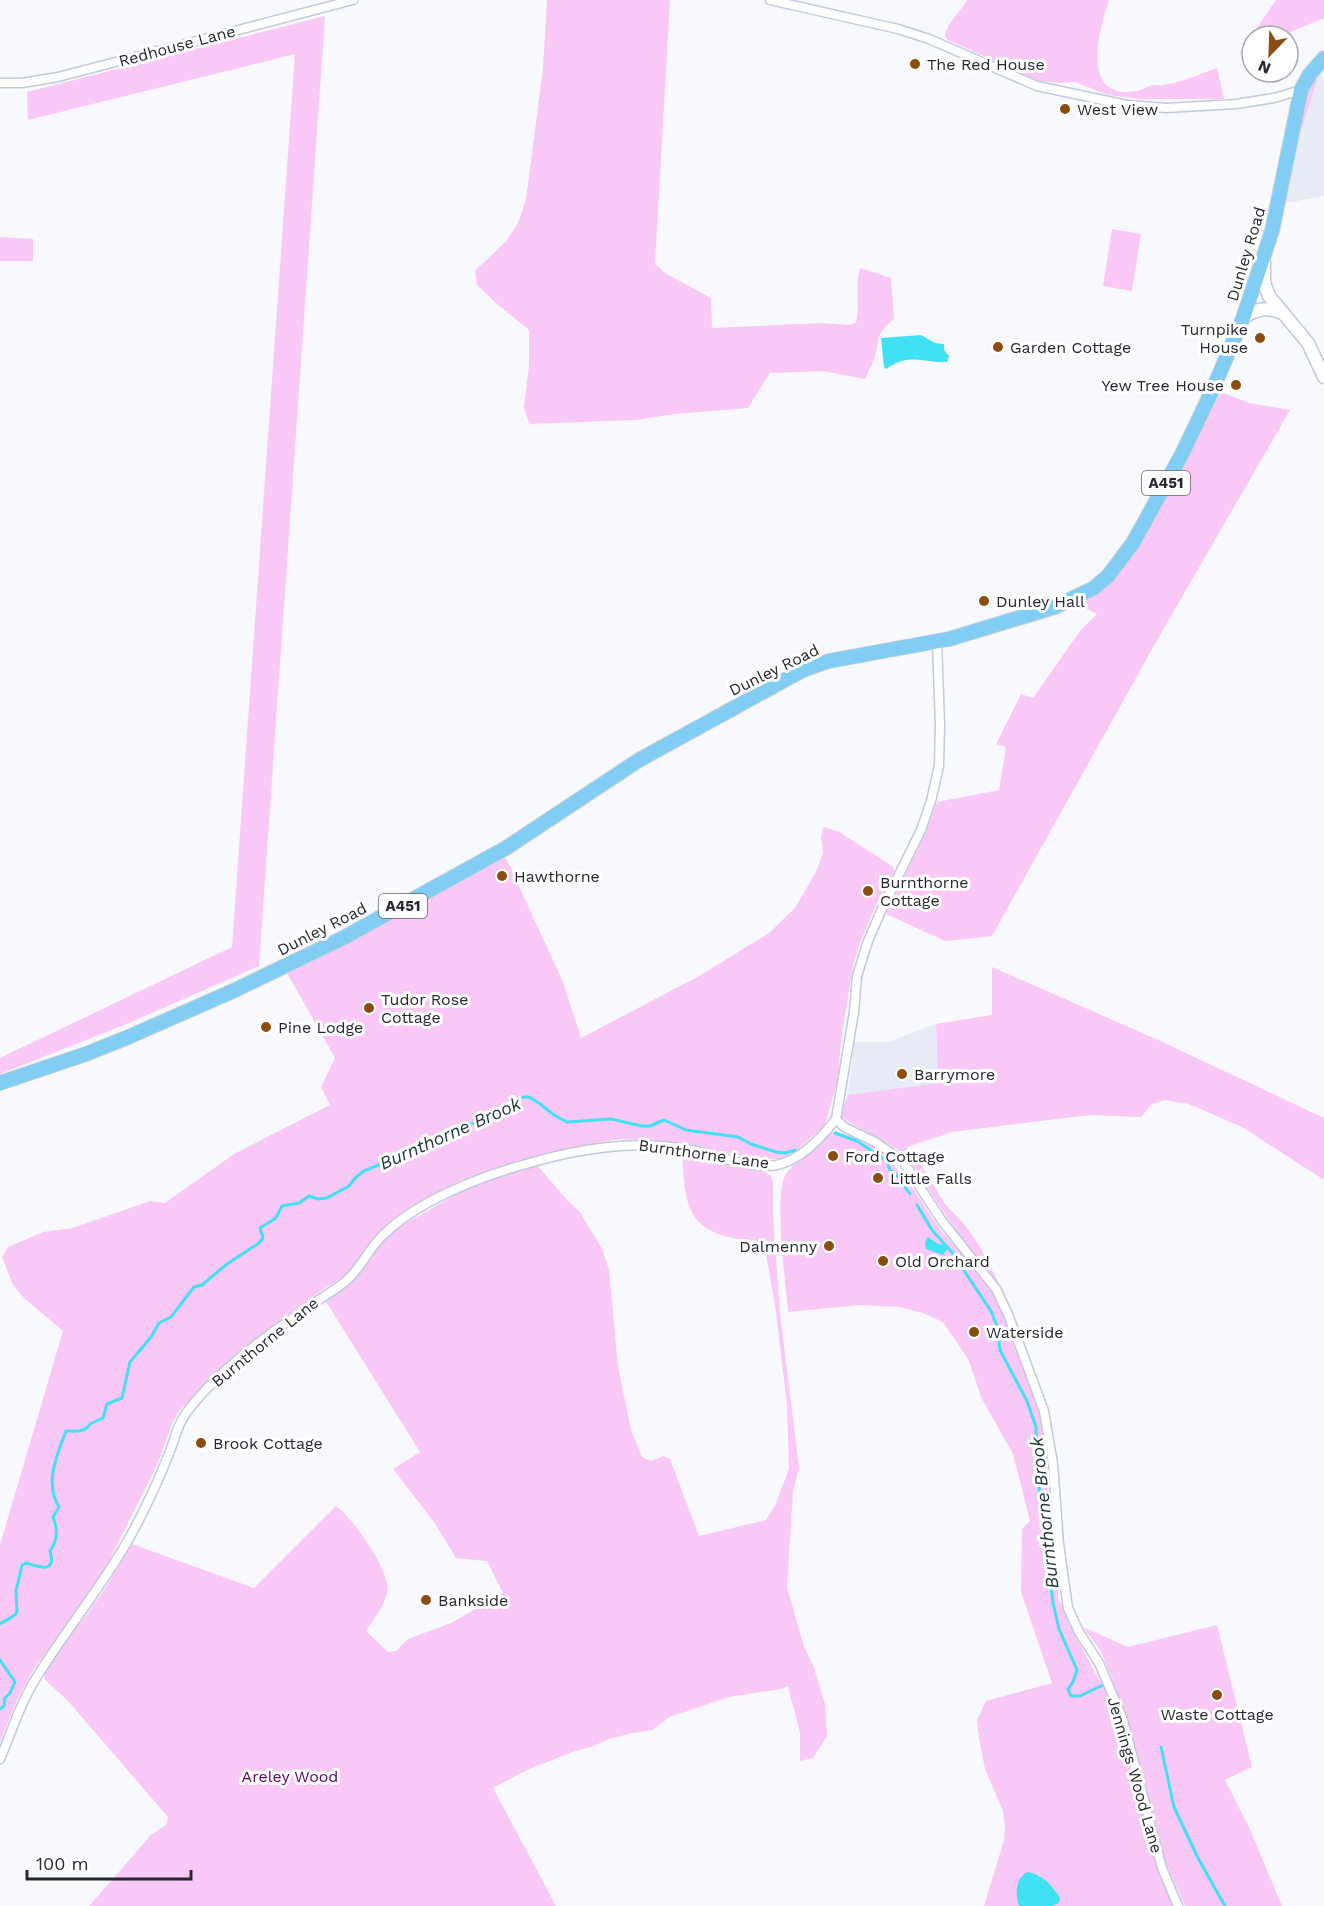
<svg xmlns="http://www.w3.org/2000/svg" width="1324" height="1906" font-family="'Work Sans',sans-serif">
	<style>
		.built { fill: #e6ebf6 }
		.green { fill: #fac8f7 }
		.water { fill: #40e1f3 }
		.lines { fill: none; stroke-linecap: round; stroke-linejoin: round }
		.stream { stroke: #40e1f3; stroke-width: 3 }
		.street-casing { stroke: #c0c9dd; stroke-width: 11 }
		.secondary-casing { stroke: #c0c9dd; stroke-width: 15 }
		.primary-casing { stroke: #d3d4d6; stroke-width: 16 }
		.street { stroke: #fff; stroke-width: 8 }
		.secondary { stroke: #fff; stroke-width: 12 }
		.primary { stroke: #82cdf4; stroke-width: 14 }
		.poi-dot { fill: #8a4d0d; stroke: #fff; stroke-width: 2 }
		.labels { text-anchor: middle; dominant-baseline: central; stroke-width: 6; stroke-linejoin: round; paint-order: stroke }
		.shield { fill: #fff; stroke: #66686e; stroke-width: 1.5 }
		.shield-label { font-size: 15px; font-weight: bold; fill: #252830 }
		.street-label { font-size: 16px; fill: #252830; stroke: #fff }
		.poi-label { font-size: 16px; fill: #252830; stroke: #fff; text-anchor: start }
		.park-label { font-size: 16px; fill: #600061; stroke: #fff }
		.water-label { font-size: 18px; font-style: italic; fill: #1a3437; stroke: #fff }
	</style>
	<rect width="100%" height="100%" fill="#f8f9fe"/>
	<g class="built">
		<path d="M 1319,74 L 1324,79 L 1324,196 L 1286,203 L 1294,153 Z"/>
		<path d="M 936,1024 L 938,1083 L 848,1095 L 854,1042 L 888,1042 Z"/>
	</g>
	<g class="green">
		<path d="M 547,0 L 670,0 L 655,264 L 665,273 L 711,298 L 712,328 L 822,323 L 849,325 L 856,323 C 860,304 855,286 860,268 L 891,278 L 894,319 C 875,335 881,335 875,356 C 873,364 868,371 865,379 L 823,371 L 770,373 L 748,408 L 675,414 L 635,420 L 529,424 L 524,407 L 529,365 L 529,330 L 497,304 L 477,285 L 475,271 L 507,240 L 518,223 L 526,199 L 543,68 Z"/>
		<path d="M 967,0 L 1109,0 C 1099,31 1079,101 1137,91 C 1142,90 1145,87 1150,86 C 1154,84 1159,86 1164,85 C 1182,82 1200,74 1217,68 L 1224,99 L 1140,99 L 1108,95 L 1075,82 L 1060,83 L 1039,81 L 948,40 L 945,36 C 946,24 961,11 967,0 Z"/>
		<path d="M 1276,0 L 1324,0 L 1324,18 L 1281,36 L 1252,36 L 1252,48 L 1239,54 Z"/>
		<path d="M 325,16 L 259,966 L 129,1023 L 0,1074 L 0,1058 L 232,947 L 295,54 L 28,120 L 27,92 Z"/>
		<path d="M 1319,74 L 1295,151 L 1306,95 Z"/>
		<path d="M 1112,229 L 1141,234 L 1132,291 L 1103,286 Z"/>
		<path d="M 0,237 L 33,239 L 33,261 L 0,261 Z"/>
		<path d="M 1221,392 L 1249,403 L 1290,410 L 1156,642 L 992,936 L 945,941 L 886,914 L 926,832 L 937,802 L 999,790 L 1006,747 L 996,744 L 1021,694 L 1033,698 L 1080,631 L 1097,614 L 1080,605 C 1124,581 1144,536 1167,494 C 1186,460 1203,426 1221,392 Z"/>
		<path d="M 824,827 L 839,832 L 889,864 L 894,868 L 894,873 L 877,903 L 861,940 L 853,966 L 841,1040 L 838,1080 L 825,1124 L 815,1134 L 796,1151 L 779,1159 L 756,1159 L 687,1145 L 659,1141 L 620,1139 L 596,1143 L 520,1162 L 459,1181 L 393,1221 L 374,1236 L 346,1275 L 322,1290 L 237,1357 L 204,1384 L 179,1411 L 172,1424 L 158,1463 L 107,1565 L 75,1614 L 35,1667 L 18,1698 L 0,1742 L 0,1545 L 63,1331 L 25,1299 L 13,1285 L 2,1257 L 8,1247 L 43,1232 L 73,1228 L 150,1201 L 165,1203 L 234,1154 L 330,1105 L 321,1087 L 335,1058 L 287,973 L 446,889 L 505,856 L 563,982 L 581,1038 L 701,975 L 769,933 L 795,908 L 816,872 L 823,853 L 821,836 Z"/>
		<path d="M 992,967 L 1156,1039 L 1324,1118 L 1324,1180 L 1242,1127 L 1189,1104 L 1165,1100 L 1152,1104 L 1141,1117 L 1090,1115 L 952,1132 L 907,1147 L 919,1161 L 945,1204 L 965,1225 L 980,1247 L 1004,1293 L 961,1238 L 907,1157 L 897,1149 L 847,1121 L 841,1116 L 841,1112 L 848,1095 L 938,1083 L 936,1024 L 992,1015 Z"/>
		<path d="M 835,1131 L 858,1139 L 876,1148 L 888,1158 L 914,1190 L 939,1228 L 985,1280 L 1000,1305 L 1006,1318 L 1014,1347 L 1038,1405 L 1042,1421 L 1048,1471 L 1050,1536 L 1058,1574 L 1058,1599 L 1064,1608 L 1069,1624 L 1099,1680 L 1113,1680 L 1100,1650 L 1083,1627 L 1128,1647 L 1217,1625 L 1252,1767 L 1225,1780 L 1249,1827 L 1282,1906 L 1185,1906 L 1164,1858 L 1157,1865 L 1173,1906 L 1052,1906 L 1059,1903 L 1055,1889 L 1039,1875 L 1022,1875 L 1017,1890 L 1019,1906 L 984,1906 L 1004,1840 L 1005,1828 L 1003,1811 L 985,1769 L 979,1738 L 977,1720 L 986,1701 L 1052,1683 L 1021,1592 L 1022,1529 L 1030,1521 L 1013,1454 L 982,1399 L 968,1359 L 943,1322 L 923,1313 L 900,1307 L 861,1305 L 788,1312 C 786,1284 773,1194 786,1174 C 794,1162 822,1138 835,1131 Z"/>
		<path d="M 682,1152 L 765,1172 L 771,1176 L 773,1181 L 773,1217 L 780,1313 L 799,1468 L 793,1491 L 787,1587 L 804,1647 L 813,1665 L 825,1704 L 827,1736 L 813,1758 L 800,1761 L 800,1733 L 788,1686 L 781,1689 L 729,1697 L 669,1717 L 652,1730 L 633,1733 L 609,1739 L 591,1747 L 575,1751 L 527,1770 L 493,1788 L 556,1906 L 89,1906 L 151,1835 L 167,1824 L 168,1817 L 67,1700 L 44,1679 L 45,1676 L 42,1674 L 101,1595 L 132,1544 L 254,1588 L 336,1506 C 352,1517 393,1574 387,1594 C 384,1606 373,1620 366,1631 L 388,1652 L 396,1651 L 408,1639 L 451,1623 L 503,1593 L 487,1561 L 456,1558 L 434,1522 L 393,1469 L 420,1452 L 325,1300 L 348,1286 L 379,1245 L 399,1227 L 462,1191 L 481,1182 L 537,1165 L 568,1201 L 580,1212 L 602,1249 L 609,1270 L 618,1367 L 631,1430 L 642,1457 L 651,1461 L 664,1456 L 670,1459 L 699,1536 L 766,1520 L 775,1506 L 789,1469 L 787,1405 L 776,1312 L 764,1242 C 756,1240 748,1240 740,1239 C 684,1231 685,1200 682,1152 Z"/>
	</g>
	<g class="water">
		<path d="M 921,335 L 935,343 L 944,344 L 944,350 L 949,356 L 947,362 C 923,363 909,352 886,369 L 884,367 L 881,338 Z"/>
		<path d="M 928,1237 L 938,1244 L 945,1245 L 948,1248 L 943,1255 L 926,1249 L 925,1242 Z"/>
		<path d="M 1028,1872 C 1043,1875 1052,1885 1060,1898 L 1059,1903 L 1052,1906 L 1019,1906 C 1015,1894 1015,1877 1028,1872 Z"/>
	</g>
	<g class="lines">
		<g class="stream">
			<path d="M 835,1133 L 857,1141 L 887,1161 L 890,1170 L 896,1174 L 910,1194"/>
			<path d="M 917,1205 L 932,1230 L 958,1259"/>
			<path d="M 963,1269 L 991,1311 L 997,1326 L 1000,1350 L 1027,1401 L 1036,1427 L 1038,1478 L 1053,1603 L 1059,1629 L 1077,1670 L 1073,1682 L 1068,1689 L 1071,1696 L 1080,1696 L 1103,1685"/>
			<path d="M 0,1624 L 15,1615 L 17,1612 L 16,1591 L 22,1565 L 26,1563 C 39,1567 57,1574 50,1551 C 58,1540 58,1529 53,1517 L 59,1507 C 44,1483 57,1455 66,1431 C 75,1431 85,1433 90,1424 L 103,1418 L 107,1404 L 122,1398 L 130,1362 L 151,1337 L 159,1323 L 171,1317 L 194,1287 L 202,1285 L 227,1264 L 259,1243 L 263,1238 L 260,1228 L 276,1218 L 282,1206 L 299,1203 L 309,1196 L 318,1199 L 327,1198 L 349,1186 L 356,1177 L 364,1171 L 398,1157 L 410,1147 L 434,1140 L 463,1127 L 508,1110 L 516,1101 L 524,1097 L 529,1097 L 539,1103 L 554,1115 L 567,1122 L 611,1119 L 642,1126 L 650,1126 L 664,1120 L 686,1130 L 738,1137 L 751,1144 L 776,1152 L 785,1153 L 795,1150"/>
			<path d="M 0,1660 L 15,1682 L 10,1693 L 5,1698 L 4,1706 L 0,1709"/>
			<path d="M 1161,1747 L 1174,1807 L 1198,1858 L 1225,1906"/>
		</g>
		<g class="street-casing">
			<g id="street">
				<path d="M 770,0 L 898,29 L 929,39 L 1037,86 L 1127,105 L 1166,108 L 1236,104 L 1274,98 L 1301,90"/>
				<path d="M 0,83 L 22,83 L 58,77 L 353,0"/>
				<path d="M 836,1119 L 844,1127 L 875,1142 L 903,1161 L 942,1221 L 996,1289 L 1008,1314 L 1044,1411 L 1053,1464 L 1059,1544 L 1068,1608 L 1079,1632 L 1099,1663 L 1122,1717 L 1162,1868 L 1178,1906"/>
				<path d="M 0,1759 C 12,1731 21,1701 38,1675 C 68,1627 104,1584 131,1535 C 144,1511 156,1486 166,1461 C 177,1437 174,1427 193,1404 C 233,1356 289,1320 341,1285 C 359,1272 367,1251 382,1236 C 417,1201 479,1177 526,1164 C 576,1149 628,1140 680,1148 C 710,1152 749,1170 777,1165 C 800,1160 822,1137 836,1119 L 854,1012 L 857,976 L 868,941 L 881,911 L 921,830 L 931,801 L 939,766 L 940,724 L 937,642"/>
			</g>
		</g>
		<g class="secondary-casing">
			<g id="secondary">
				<path d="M 1264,262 L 1264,282 L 1269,296 L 1308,343 L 1324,377"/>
				<path d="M 1243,318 C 1257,308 1267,307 1283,313"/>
			</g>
		</g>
		<g class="primary-casing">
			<path id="primary" d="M 0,1083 L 86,1054 L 126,1038 L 233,991 L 343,938 L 506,848 L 639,760 L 803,670 L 829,661 L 949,639 L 1055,607 L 1094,588 L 1108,576 L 1133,543 L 1182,454 L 1213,389 L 1243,318 L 1272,231 L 1301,90 L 1310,74 L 1324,58"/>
		</g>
		<use href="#street" class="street"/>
		<use href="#secondary" class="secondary"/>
		<use href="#primary" class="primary"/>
	</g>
	<g class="poi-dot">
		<circle cx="915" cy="64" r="6"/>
		<circle cx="1065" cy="109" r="6"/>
		<circle cx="1260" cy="338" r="6"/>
		<circle cx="998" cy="347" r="6"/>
		<circle cx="1236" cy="385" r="6"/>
		<circle cx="984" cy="601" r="6"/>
		<circle cx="502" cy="876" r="6"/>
		<circle cx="868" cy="891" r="6"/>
		<circle cx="369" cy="1008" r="6"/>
		<circle cx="266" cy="1027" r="6"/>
		<circle cx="902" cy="1074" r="6"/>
		<circle cx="833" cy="1156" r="6"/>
		<circle cx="878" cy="1178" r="6"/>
		<circle cx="829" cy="1246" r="6"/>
		<circle cx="883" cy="1261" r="6"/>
		<circle cx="974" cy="1332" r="6"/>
		<circle cx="201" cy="1443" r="6"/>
		<circle cx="426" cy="1600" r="6"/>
		<circle cx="1217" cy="1695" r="6"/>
	</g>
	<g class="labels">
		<g class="shield">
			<rect x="1142" y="471" width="48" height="24" rx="4.5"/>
			<rect x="379" y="894" width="48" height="24" rx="4.5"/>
		</g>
		<g class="shield-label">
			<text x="1166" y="483">A451</text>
			<text x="403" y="906">A451</text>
		</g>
		<g class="street-label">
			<text transform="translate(177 46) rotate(-15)">Redhouse Lane</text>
			<text transform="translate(1246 254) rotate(-73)">Dunley Road</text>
			<text transform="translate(774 670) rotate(-26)">Dunley Road</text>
			<text transform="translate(322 929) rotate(-27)">Dunley Road</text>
			<text transform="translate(704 1154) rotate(8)">Burnthorne Lane</text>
			<text transform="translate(265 1342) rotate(-39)">Burnthorne Lane</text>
			<text transform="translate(1135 1775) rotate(74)">Jennings Wood Lane</text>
		</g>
		<g class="poi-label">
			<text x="927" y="64">The Red House</text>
			<text x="1077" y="109">West View</text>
			<text x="1248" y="329" text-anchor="end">Turnpike<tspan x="1248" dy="18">House</tspan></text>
			<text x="1010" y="347">Garden Cottage</text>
			<text x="1224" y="385" text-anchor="end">Yew Tree House</text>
			<text x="996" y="601">Dunley Hall</text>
			<text x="514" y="876">Hawthorne</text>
			<text x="880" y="882">Burnthorne<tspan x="880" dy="18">Cottage</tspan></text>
			<text x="381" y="999">Tudor Rose<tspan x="381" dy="18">Cottage</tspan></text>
			<text x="278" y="1027">Pine Lodge</text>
			<text x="914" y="1074">Barrymore</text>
			<text x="845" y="1156">Ford Cottage</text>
			<text x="890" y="1178">Little Falls</text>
			<text x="817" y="1246" text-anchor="end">Dalmenny</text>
			<text x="895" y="1261">Old Orchard</text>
			<text x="986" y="1332">Waterside</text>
			<text x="213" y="1443">Brook Cottage</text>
			<text x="438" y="1600">Bankside</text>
			<text x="1217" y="1714" text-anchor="middle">Waste Cottage</text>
		</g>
		<g class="park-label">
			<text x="290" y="1776">Areley Wood</text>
		</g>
		<g class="water-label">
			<text transform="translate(450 1133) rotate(-24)">Burnthorne Brook</text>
			<text transform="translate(1044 1513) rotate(-96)">Burnthorne Brook</text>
		</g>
	</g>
	<g transform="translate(1270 54) rotate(203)"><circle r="28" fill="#ffffff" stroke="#a8a9ac" stroke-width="1.5"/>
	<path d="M0-4.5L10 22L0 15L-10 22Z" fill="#8a4d0d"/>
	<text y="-9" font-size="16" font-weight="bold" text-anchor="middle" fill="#252830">N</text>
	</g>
	<path d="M27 1870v9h164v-9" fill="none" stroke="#252830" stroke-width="3"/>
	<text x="36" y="1870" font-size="18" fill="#252830" stroke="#ffffff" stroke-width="4.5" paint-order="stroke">100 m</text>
</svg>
